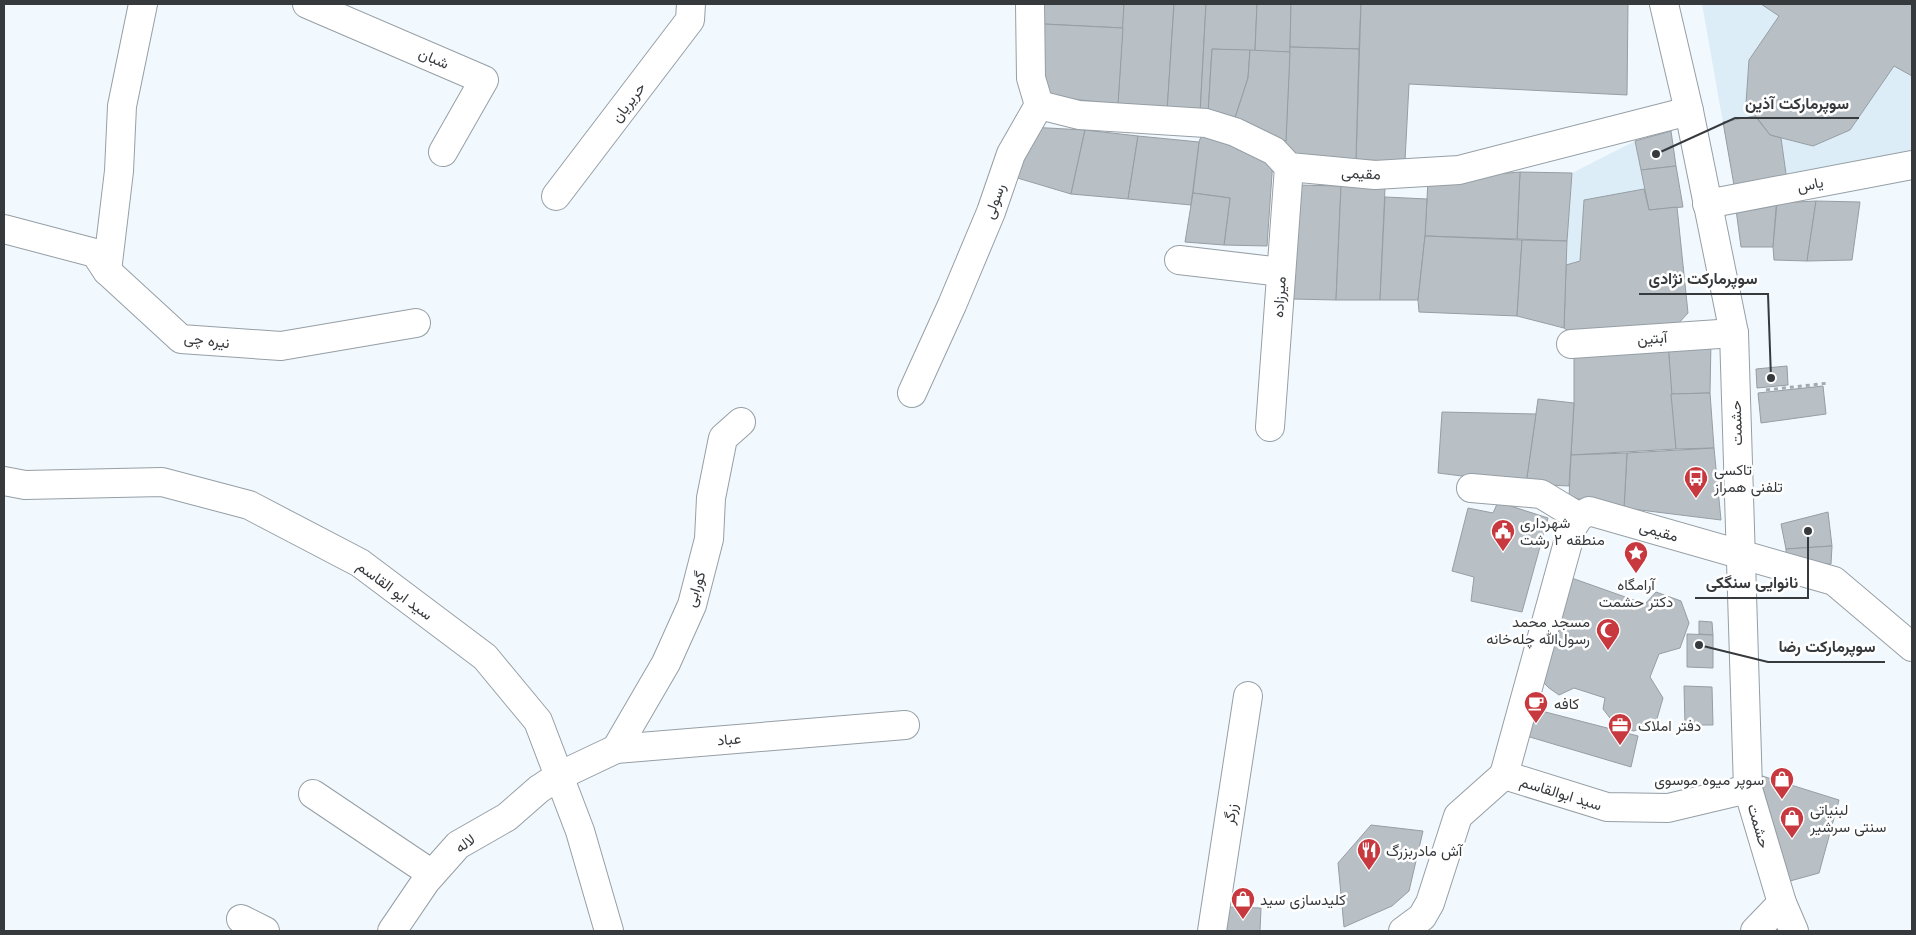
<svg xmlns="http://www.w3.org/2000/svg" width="1916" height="935" font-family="'Libre Baskerville',Vazirmatn,serif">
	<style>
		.built { fill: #ddedf8 }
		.building { fill: #b8c0c6; stroke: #969ea4 }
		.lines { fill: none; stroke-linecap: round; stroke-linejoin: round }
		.street-casing { stroke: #969fa5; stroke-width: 30 }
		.secondary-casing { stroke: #969fa5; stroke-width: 30 }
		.path { stroke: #a5aaaf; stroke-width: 3; stroke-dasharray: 4 4; stroke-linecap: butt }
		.street { stroke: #fff; stroke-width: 28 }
		.secondary { stroke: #fff; stroke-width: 28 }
		.labels { text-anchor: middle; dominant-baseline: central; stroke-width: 5; stroke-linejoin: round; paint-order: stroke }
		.street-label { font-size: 15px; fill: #373a3d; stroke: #fff }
		.poi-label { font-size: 15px; fill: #373a3d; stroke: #fff; text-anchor: start }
		.leader { fill: none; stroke: #373a3d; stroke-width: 2 }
		.callout-dot { fill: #373a3d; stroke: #fff; stroke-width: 2 }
		.callout-label { font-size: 16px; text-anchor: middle; font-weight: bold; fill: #373a3d; stroke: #fff; stroke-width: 5; stroke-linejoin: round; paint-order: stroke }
	</style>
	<rect width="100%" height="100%" fill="#f1f8fe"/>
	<g class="built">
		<path d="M 1702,4 L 1912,4 L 1912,158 L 1735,191 Z"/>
		<path d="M 1635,141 L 1649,210 L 1677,207 L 1688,313 L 1675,327 L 1564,328 L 1567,241 L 1572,173 Z"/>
	</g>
	<g class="building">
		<path d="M 1043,4 L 1124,4 L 1123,28 L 1043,24 Z"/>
		<path d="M 1124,4 L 1174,4 L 1167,112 L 1118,104 Z"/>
		<path d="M 1174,4 L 1206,4 L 1200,114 L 1167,112 Z"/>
		<path d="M 1206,4 L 1257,4 L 1255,51 L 1212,49 L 1208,114 L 1200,114 Z"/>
		<path d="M 1257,4 L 1291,4 L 1290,52 L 1255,51 Z"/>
		<path d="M 1291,4 L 1361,4 L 1359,49 L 1290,47 Z"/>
		<path d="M 1361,4 L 1628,4 L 1627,95 L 1409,84 L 1405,161 L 1356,160 Z"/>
		<path d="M 1761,4 L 1912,4 L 1912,76 L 1894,66 L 1850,130 L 1813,146 L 1770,135 L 1746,103 L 1749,60 L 1779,16 Z"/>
		<path d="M 1043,24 L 1123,28 L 1118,104 L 1053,97 L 1043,88 Z"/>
		<path d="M 1290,47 L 1359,49 L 1356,160 L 1285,157 Z"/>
		<path d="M 1212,49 L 1250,50 L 1248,78 L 1233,124 L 1208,114 Z"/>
		<path d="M 1250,50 L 1290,52 L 1286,141 L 1233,124 L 1248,78 Z"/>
		<path d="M 1755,116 L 1770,135 L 1781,138 L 1787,181 L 1735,191 L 1723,122 Z"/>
		<path d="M 1029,127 L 1085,130 L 1071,194 L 1014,177 Z"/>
		<path d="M 1085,130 L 1138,136 L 1128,199 L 1071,194 Z"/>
		<path d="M 1671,131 L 1676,166 L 1641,170 L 1635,141 Z"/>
		<path d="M 1202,134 L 1273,160 L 1267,246 L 1224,245 L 1230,198 L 1193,193 L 1199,142 Z"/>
		<path d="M 1138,136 L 1199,142 L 1191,205 L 1128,199 Z"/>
		<path d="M 1676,166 L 1683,207 L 1649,210 L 1641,170 Z"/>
		<path d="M 1520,172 L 1572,173 L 1567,241 L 1517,239 Z"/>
		<path d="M 1520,172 L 1517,239 L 1425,236 L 1428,180 Z"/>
		<path d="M 1298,185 L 1341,186 L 1336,300 L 1292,299 Z"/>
		<path d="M 1341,186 L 1385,188 L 1380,300 L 1336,300 Z"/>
		<path d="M 1644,189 L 1649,210 L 1677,207 L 1688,313 L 1675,327 L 1578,337 L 1564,328 L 1566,265 L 1580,261 L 1584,200 Z"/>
		<path d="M 1193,193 L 1230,198 L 1224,245 L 1185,242 Z"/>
		<path d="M 1777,195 L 1773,247 L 1741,247 L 1735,202 Z"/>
		<path d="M 1385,197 L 1427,199 L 1425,236 L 1418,300 L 1380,300 Z"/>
		<path d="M 1816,201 L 1807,261 L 1774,260 L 1773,247 L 1777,203 Z"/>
		<path d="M 1816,201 L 1860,202 L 1852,260 L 1807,261 Z"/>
		<path d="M 1425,236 L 1522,240 L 1517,316 L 1419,312 L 1418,300 Z"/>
		<path d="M 1522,240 L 1567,241 L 1564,328 L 1517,316 Z"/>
		<path d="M 1711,340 L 1710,393 L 1671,394 L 1668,342 Z"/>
		<path d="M 1668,342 L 1676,449 L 1571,455 L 1574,403 L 1574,350 Z"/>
		<path d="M 1787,366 L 1788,385 L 1757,388 L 1756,369 Z"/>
		<path d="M 1823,386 L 1826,414 L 1761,423 L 1758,393 Z"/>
		<path d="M 1710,393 L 1714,448 L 1676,449 L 1671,394 Z"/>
		<path d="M 1538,399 L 1574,403 L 1569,486 L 1526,484 Z"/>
		<path d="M 1442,412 L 1536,414 L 1526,484 L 1438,473 Z"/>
		<path d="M 1714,448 L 1721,520 L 1624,508 L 1627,453 Z"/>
		<path d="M 1627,453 L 1624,508 L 1569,497 L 1571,455 Z"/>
		<path d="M 1498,502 L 1548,518 L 1522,612 L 1471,601 L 1474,577 L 1452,571 L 1468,508 L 1493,513 Z"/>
		<path d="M 1828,512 L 1832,546 L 1786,549 L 1781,524 Z"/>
		<path d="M 1832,546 L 1831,564 L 1786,565 L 1786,549 Z"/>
		<path d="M 1566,576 L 1645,604 L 1656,592 L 1681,601 L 1689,623 L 1680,648 L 1659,654 L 1650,677 L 1663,698 L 1656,722 L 1634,731 L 1617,727 L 1603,709 L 1605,698 L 1574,688 L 1559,695 L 1549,688 L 1539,678 Z"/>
		<path d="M 1699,621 L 1712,622 L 1713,635 L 1699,634 Z"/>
		<path d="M 1687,634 L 1713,635 L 1713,668 L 1687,667 Z"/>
		<path d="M 1684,686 L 1712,687 L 1713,725 L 1685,725 Z"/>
		<path d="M 1530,708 L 1638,736 L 1631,767 L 1523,735 Z"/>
		<path d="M 1759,775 L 1839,800 L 1819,873 L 1790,881 Z"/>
		<path d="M 1371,825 L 1423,831 L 1409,891 L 1392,906 L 1344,927 L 1338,863 Z"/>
		<path d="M 1226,907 L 1261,908 L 1260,931 L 1223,931 Z"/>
	</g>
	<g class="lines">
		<g class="street-casing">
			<g id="street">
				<path d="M 307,4 L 484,80 L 443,152"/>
				<path d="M 1039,105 L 1079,115 L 1206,123 L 1235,132 L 1274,151 L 1289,167 L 1375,175 L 1459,170 L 1689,111"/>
				<path d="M 556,196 L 690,20 L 691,4"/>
				<path d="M 1707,204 L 1912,165"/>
				<path d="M 4,229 L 95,253 L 107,271 L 181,339 L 281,346 L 416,323"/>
				<path d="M 1179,260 L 1281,272"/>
				<path d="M 107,271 L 119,171 L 122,106 L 143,4"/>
				<path d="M 1571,344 L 1734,333"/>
				<path d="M 912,393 L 952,305 L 991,212 L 1011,154 L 1039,105 L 1031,78 L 1030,4"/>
				<path d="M 1270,427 L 1289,167"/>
				<path d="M 4,481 L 25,485 L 162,482 L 249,505 L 360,563 L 485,657 L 538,721 L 580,831 L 609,931"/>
				<path d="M 1471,488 L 1541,494 L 1579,517"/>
				<path d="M 616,749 L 666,663 L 692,605 L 709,539 L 711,498 L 723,438 L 741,422"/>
				<path d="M 1504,775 L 1572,528 L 1579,517 L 1589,511 L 1834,581 L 1912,647"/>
				<path d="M 1504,775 L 1607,807 L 1668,808 L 1748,789"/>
				<path d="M 313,794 L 432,874"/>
				<path d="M 241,919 L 265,931"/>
				<path d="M 392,931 L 426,881 L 458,845 L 507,817 L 539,789 L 559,776 L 616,749 L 905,725"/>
				<path d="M 1212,931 L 1248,696"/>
				<path d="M 1403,931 L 1422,917 L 1430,903 L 1458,816 L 1504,775"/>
				<path d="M 1755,931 L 1782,903"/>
			</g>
		</g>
		<g class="secondary-casing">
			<path id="secondary" d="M 1664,4 L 1689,111 L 1734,333 L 1748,789 L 1782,903 L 1794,931"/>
		</g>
		<path class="path" d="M 1766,390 L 1829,383"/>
		<use href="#street" class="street"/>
		<use href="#secondary" class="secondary"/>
	</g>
	<defs>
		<g id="bus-pin" transform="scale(1.25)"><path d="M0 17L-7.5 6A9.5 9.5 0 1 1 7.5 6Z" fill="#c8383f" stroke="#fff"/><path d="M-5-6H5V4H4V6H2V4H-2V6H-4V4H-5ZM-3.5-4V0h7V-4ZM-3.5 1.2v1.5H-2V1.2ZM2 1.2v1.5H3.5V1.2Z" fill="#fff"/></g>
		<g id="civic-pin" transform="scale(1.25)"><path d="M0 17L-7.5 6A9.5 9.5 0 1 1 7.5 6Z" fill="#c8383f" stroke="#fff"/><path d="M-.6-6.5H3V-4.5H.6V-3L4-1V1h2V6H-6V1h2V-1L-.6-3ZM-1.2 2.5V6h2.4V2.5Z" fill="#fff"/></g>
		<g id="sight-pin" transform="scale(1.25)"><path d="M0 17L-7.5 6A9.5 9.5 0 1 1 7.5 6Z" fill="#c8383f" stroke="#fff"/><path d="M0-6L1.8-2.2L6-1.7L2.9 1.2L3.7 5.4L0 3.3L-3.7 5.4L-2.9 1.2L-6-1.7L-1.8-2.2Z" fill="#fff"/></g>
		<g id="mosque-pin" transform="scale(1.25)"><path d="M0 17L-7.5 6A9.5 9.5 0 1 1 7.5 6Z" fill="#c8383f" stroke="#fff"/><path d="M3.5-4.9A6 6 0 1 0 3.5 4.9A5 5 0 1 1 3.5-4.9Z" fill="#fff"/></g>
		<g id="cafe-pin" transform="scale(1.25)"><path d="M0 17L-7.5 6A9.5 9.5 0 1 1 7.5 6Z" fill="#c8383f" stroke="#fff"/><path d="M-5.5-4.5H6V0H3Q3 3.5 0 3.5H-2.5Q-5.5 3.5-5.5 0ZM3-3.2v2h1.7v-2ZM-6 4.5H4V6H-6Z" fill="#fff"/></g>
		<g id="office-pin" transform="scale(1.25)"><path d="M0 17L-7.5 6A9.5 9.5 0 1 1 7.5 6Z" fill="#c8383f" stroke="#fff"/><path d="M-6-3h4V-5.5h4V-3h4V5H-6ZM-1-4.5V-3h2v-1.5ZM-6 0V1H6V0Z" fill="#fff"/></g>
		<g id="shop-pin" transform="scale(1.25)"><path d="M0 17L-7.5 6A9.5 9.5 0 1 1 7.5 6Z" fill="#c8383f" stroke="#fff"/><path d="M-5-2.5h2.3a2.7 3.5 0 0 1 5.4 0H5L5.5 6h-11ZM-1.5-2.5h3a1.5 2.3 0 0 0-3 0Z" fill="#fff"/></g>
		<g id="restaurant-pin" transform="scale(1.25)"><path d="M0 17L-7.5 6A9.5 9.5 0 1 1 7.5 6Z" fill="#c8383f" stroke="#fff"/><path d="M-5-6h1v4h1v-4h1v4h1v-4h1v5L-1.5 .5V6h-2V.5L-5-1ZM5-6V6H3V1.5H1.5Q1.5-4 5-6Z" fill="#fff"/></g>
	</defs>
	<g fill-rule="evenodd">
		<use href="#bus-pin" x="1696" y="478"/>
		<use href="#civic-pin" x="1503" y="531"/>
		<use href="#sight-pin" x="1636" y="553"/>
		<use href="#mosque-pin" x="1608" y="630"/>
		<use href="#cafe-pin" x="1536" y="703"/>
		<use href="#office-pin" x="1620" y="725"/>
		<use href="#shop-pin" x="1782" y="779"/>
		<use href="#shop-pin" x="1792" y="818"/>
		<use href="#restaurant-pin" x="1369" y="850"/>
		<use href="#shop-pin" x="1243" y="899"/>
	</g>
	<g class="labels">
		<g class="street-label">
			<text transform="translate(434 58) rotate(23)">شبان</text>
			<text transform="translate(628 102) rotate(-53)">حریریان</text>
			<text transform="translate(1361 173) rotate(3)">مقیمی</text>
			<text transform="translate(1810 184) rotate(-11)">یاس</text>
			<text transform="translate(994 201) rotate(-70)">رسولی</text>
			<text transform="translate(1279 297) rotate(-86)">میرزاده</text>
			<text transform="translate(1652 338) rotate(-4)">آبتین</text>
			<text transform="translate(207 340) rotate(7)">نیره چی</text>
			<text transform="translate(1736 423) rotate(-92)">حشمت</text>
			<text transform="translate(1659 531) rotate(16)">مقیمی</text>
			<text transform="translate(695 589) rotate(-73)">گورابی</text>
			<text transform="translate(395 590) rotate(36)">سید ابو القاسم</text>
			<text transform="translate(729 739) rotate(-5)">عباد</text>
			<text transform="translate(1561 793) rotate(17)">سید ابوالقاسم</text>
			<text transform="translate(1230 814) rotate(-81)">زرگر</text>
			<text transform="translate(1759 826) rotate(74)">حشمت</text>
			<text transform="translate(465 843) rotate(-35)">لاله</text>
		</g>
		<g class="poi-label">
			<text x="1714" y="469">تاکسی<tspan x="1714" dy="17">تلفنی همراز</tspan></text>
			<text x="1520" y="522">شهرداری<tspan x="1520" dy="17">منطقه ۲ رشت</tspan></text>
			<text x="1636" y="584" text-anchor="middle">آرامگاه<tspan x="1636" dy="17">دکتر حشمت</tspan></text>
			<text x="1590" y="621" text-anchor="end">مسجد محمد<tspan x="1590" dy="17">رسول‌‌الله چله‌خانه</tspan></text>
			<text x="1554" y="703">کافه</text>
			<text x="1638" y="725">دفتر املاک</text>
			<text x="1764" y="779" text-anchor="end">سوپر میوه موسوی</text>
			<text x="1810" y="809">لبنیاتی<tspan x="1810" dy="17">سنتی سرشیر</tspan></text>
			<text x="1386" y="850">آش مادربزرگ</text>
			<text x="1260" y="899">کلیدسازی سید</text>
		</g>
	</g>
	<path class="leader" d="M1656 154L1735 118H1859M1771 378L1768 294H1639M1808 531L1808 598H1695M1699 645L1768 662H1885"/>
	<g class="callout-dot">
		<circle cx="1656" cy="154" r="5"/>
		<circle cx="1771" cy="378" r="5"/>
		<circle cx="1808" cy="531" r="5"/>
		<circle cx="1699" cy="645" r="5"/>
	</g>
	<g class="callout-label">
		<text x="1797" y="109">سوپرمارکت آذین</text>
		<text x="1703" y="284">سوپرمارکت نژادی</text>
		<text x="1752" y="588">نانوایی سنگکی</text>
		<text x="1827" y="652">سوپرمارکت رضا</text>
	</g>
	<rect width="1916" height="935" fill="none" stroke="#373a3d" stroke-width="10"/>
</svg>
